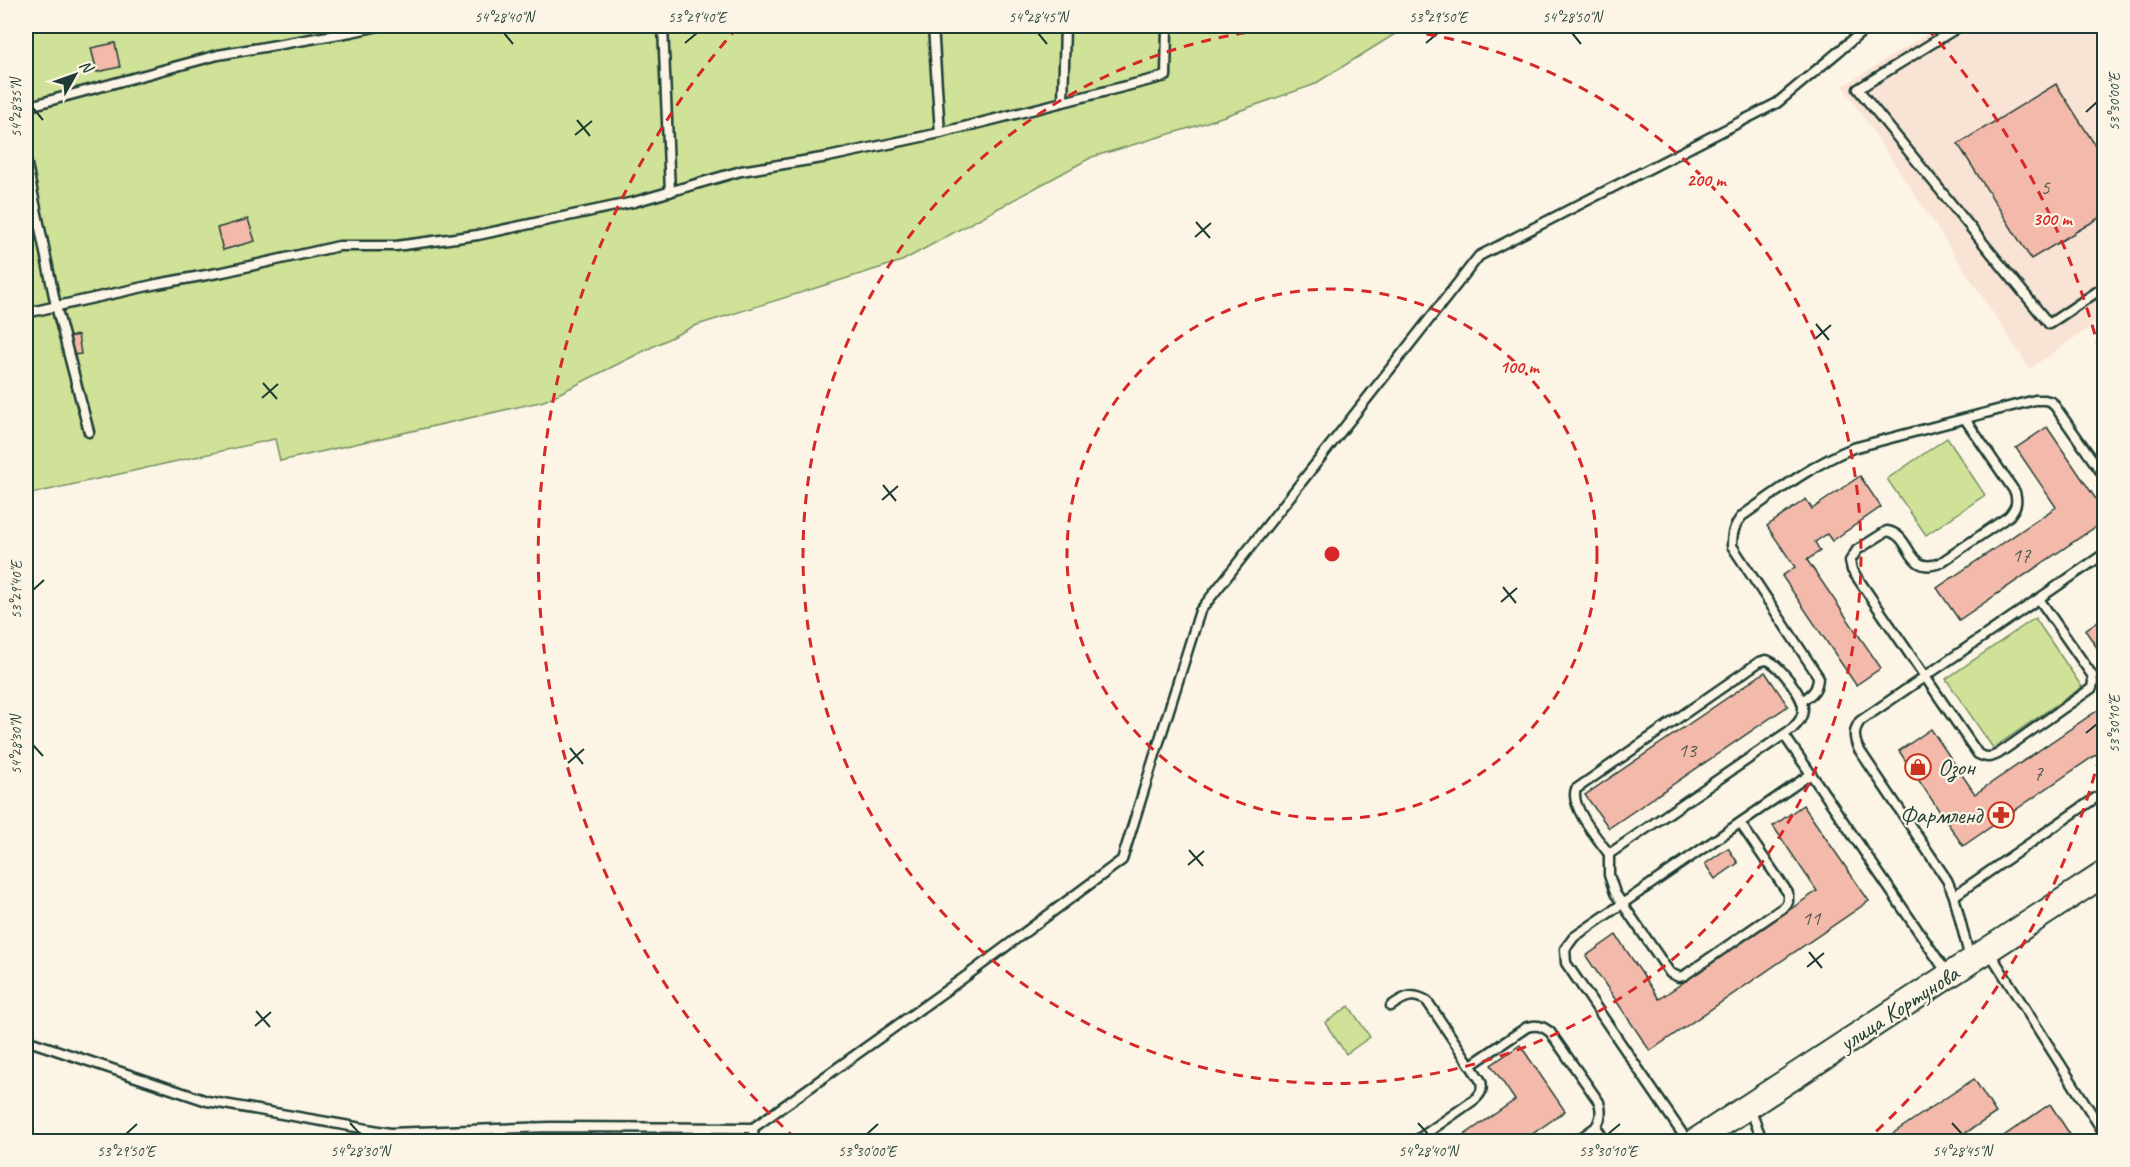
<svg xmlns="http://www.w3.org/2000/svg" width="2130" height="1167" font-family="Caveat,sans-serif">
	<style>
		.built { fill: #f9e3d4 }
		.green { fill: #cfe297; stroke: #779066; stroke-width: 1.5 }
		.building { fill: #f3baab; stroke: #1f3d34; stroke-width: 1.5 }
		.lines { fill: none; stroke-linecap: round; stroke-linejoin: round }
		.lane-casing { stroke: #1f3d34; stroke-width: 13 }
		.secondary-casing { stroke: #1f3d34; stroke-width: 28 }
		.lane { stroke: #fcf5e5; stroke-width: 8 }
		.secondary { stroke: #fcf5e5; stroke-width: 24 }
		.ticks { fill: none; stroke: #1f3d34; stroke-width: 2 }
		.ring { fill: none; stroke: #d62828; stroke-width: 3; stroke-dasharray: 10 8 }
		.labels { text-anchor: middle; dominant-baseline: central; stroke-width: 4.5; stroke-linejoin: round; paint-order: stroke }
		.number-label { font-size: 21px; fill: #545c52 }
		.poi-label { font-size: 24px; fill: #1f3d34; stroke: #fcf5e5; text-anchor: start }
		.street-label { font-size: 24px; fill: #1f3d34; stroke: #fcf5e5 }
		.centre { fill: #d62828; stroke: #fcf5e5; stroke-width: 3 }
		.ring-label { font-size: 18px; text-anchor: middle; font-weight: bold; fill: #d62828; stroke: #fcf5e5; stroke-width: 4.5; stroke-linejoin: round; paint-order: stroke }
		.neatline { fill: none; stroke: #1f3d34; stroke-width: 2 }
		.ticks-label { font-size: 15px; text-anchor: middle; fill: #1f3d34 }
	</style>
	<rect width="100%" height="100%" fill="#fcf5e5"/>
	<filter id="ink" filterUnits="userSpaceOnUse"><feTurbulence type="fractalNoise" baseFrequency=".0167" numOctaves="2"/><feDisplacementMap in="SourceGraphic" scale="12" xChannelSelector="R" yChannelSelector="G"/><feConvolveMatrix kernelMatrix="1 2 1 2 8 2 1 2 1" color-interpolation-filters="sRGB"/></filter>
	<g filter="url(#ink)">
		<path class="built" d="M 1940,26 L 2104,26 L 2104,317 L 2030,369 L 1843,86 Z"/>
		<g class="green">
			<path d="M 26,26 L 1408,26 L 1313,85 L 1193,127 L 1092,157 L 902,261 L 694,326 L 544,401 L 280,461 L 275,439 L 26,495 Z"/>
			<path d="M 1947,438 L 1985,495 L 1926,535 L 1887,479 Z"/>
			<path d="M 2035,618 L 2082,687 L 1993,748 L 1946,679 Z"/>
			<path d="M 1349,1006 L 1370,1037 L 1346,1054 L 1325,1023 Z"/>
		</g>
		<g class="building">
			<path d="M 115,43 L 120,67 L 97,72 L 91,48 Z"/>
			<path d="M 2056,84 L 2104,159 L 2104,215 L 2031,259 L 1958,144 Z"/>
			<path d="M 248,219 L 255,241 L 223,250 L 217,228 Z"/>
			<path d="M 78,335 L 81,354 L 72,355 L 69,337 Z"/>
			<path d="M 2047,427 L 2104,511 L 2104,521 L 1959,620 L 1937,588 L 2056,507 L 2016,448 Z"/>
			<path d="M 1860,476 L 1881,507 L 1832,541 L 1827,534 L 1815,542 L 1820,551 L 1807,560 L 1881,668 L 1856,685 L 1782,576 L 1795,567 L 1767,526 L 1806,499 L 1812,509 Z"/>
			<path d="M 2104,617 L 2104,658 L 2085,630 Z"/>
			<path d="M 1765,672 L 1788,706 L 1609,828 L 1585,795 Z"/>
			<path d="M 2104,706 L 2104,749 L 1963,846 L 1899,751 L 1931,729 L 1975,794 Z"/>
			<path d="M 1803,805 L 1869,901 L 1650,1051 L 1586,956 L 1616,935 L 1659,999 L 1817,891 L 1773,826 Z"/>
			<path d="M 1728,848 L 1738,863 L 1715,879 L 1705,864 Z"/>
			<path d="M 1520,1045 L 1565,1111 L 1521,1142 L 1454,1142 L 1515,1100 L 1491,1065 Z"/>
			<path d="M 1974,1079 L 1996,1113 L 1952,1142 L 1880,1142 Z"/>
			<path d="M 2050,1104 L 2075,1142 L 1995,1142 Z"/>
		</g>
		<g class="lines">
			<g class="lane-casing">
				<g id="lane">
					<path d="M 663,26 L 670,192"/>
					<path d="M 933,26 L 940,133"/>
					<path d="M 1960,26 L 1858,89 L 2049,324 L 2104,287"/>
					<path d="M 1063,102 L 1065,26"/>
					<path d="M 26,107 L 218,55 L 351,32 L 379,26"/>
					<path d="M 26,160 L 56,306 L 89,432"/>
					<path d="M 26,313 L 157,284 L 223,272 L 339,246 L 396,246 L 478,235 L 634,202 L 741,171 L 828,157 L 940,133 L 1166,76 L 1167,26"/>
					<path d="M 1965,419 L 2015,492 C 2018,503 2016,507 2009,516 L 1940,563 C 1906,576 1913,535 1887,531 L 1857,550 L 1850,561 L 1852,570 L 1978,754 C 1986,758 1990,758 1998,754 L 2092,688 L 2093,682 L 2092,675 L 2039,599"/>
					<path d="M 1766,660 C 1778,662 1803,696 1803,708 C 1803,718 1798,723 1792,729 L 1609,854 C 1599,840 1569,806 1576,789 L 1759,662 Z"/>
					<path d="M 1802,701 C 1813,694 1818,689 1818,676 L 1732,546 C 1732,533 1734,526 1742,516 C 1778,491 1813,464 1853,448 L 2035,400 L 2045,400 L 2052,402 L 2104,476"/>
					<path d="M 1784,735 L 1811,774"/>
					<path d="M 1609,854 L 1609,875 L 1615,893 L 1670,973 L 1679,977 L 1685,975 L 1784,907 L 1788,902 L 1788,893 L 1740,823"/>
					<path d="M 1954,896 L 2104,792"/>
					<path d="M 1988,950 L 2104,1133"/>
					<path d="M 1970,959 L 1954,896 L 1947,880 L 1858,748 C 1854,738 1853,731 1860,721 L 2104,554"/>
					<path d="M 1391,1006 C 1404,997 1412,992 1427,1001 L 1481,1081 C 1483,1090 1481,1094 1474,1100 L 1414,1142"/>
					<path d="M 26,1040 L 207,1101 L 390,1133 L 550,1127 L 753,1128 L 969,974 L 1122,860 L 1200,611 L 1479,256 L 1777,103 L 1869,26"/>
					<path d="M 1471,1065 L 1527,1027 C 1537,1024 1542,1026 1550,1032 L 1599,1102 C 1602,1113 1601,1118 1596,1127"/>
					<path d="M 1750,1109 L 1763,1142"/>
					<path d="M 753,1128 L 754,1142"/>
					<path d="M 1575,1142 L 1596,1127 L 1606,1142"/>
					<path d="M 1688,1142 L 1566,963 L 1565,949 L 1574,937 L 1811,774 L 1947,973"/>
				</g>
			</g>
			<g class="secondary-casing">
				<path id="secondary" d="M 1694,1142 L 2104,874"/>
			</g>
			<use href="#lane" class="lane"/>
			<use href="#secondary" class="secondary"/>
		</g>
	</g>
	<path class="ticks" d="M 504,33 L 513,44M 1038,33 L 1047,44M 1572,33 L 1581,44M 685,43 L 697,33M 1426,43 L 1438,33M 33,108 L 43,120M 2086,112 L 2097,102M 577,120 L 590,136M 575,135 L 592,121M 1196,222 L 1210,238M 1195,237 L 1211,223M 1816,324 L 1829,340M 1815,339 L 1831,325M 263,383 L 277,399M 262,398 L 278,384M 883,485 L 896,501M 882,500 L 898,486M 1503,587 L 1516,603M 33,590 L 44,580M 1501,602 L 1517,588M 2086,733 L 2097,724M 33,745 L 43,756M 570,748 L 583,764M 568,763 L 584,749M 1189,850 L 1203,866M 1188,865 L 1204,851M 1809,952 L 1822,968M 1807,967 L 1824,953M 256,1011 L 270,1027M 255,1026 L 271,1012M 350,1123 L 360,1134M 1418,1123 L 1428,1134M 1952,1123 L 1962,1134M 126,1134 L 137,1124M 867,1134 L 878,1124M 1608,1134 L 1620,1124"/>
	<g class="ring">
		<circle cx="1332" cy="554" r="265"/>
		<path d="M1355 26A529 529 0 1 1 1309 26"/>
		<path d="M2104 739A794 794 0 0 1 1868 1139M796 1139A794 794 0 0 1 737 28M1927 28A794 794 0 0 1 2104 369"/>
	</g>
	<defs>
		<g id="shop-ring" transform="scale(1.35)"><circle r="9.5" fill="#fcf5e5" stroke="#c8321e" stroke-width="1.5"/><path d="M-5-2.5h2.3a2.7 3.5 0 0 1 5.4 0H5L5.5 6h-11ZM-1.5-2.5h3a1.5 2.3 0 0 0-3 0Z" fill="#c8321e"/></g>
		<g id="pharmacy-ring" transform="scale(1.35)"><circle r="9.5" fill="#fcf5e5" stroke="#c8321e" stroke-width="1.5"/><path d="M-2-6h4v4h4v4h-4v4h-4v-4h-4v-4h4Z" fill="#c8321e"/></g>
	</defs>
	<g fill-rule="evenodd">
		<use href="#shop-ring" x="1918" y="767"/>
		<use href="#pharmacy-ring" x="2001" y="815"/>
	</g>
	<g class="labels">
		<g class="number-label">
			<text x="2045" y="187">5</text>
			<text x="2021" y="555">17</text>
			<text x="1687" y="750">13</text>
			<text x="2038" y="773">7</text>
			<text x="1811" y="918">11</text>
		</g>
		<g class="poi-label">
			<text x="1938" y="767">Озон</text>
			<text x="1982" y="815" text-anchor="end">Фармленд</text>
		</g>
		<g class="street-label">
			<text transform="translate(1899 1008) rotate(-33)">улица Кортунова</text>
		</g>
	</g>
	<circle cx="1332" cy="554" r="9" class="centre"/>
	<g class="ring-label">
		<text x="1706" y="186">200 m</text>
		<text x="2052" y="225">300 m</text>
		<text x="1519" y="373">100 m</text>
	</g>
	<rect width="2130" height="1167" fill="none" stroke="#fcf5e5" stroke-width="66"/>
	<g transform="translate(75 75) rotate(50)" stroke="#fcf5e5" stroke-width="4.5" paint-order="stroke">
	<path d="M0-4.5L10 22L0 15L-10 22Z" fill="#1f3d34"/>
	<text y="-9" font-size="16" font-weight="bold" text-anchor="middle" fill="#1f3d34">N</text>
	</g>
	<rect x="33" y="33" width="2064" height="1101" class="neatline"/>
	<g class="ticks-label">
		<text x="504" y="22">54°28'40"N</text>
		<text x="697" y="22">53°29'40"E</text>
		<text x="1038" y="22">54°28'45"N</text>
		<text x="1438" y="22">53°29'50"E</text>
		<text x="1572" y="22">54°28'50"N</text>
		<text transform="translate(2114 102) rotate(-90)" y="5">53°30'00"E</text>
		<text transform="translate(16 108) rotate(-90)" y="5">54°28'35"N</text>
		<text transform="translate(16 590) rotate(-90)" y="5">53°29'40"E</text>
		<text transform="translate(2114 724) rotate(-90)" y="5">53°30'10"E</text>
		<text transform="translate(16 745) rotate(-90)" y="5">54°28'30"N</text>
		<text x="126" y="1156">53°29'50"E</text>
		<text x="360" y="1156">54°28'30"N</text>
		<text x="867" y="1156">53°30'00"E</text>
		<text x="1428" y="1156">54°28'40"N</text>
		<text x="1608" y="1156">53°30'10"E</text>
		<text x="1962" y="1156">54°28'45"N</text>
	</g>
</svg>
